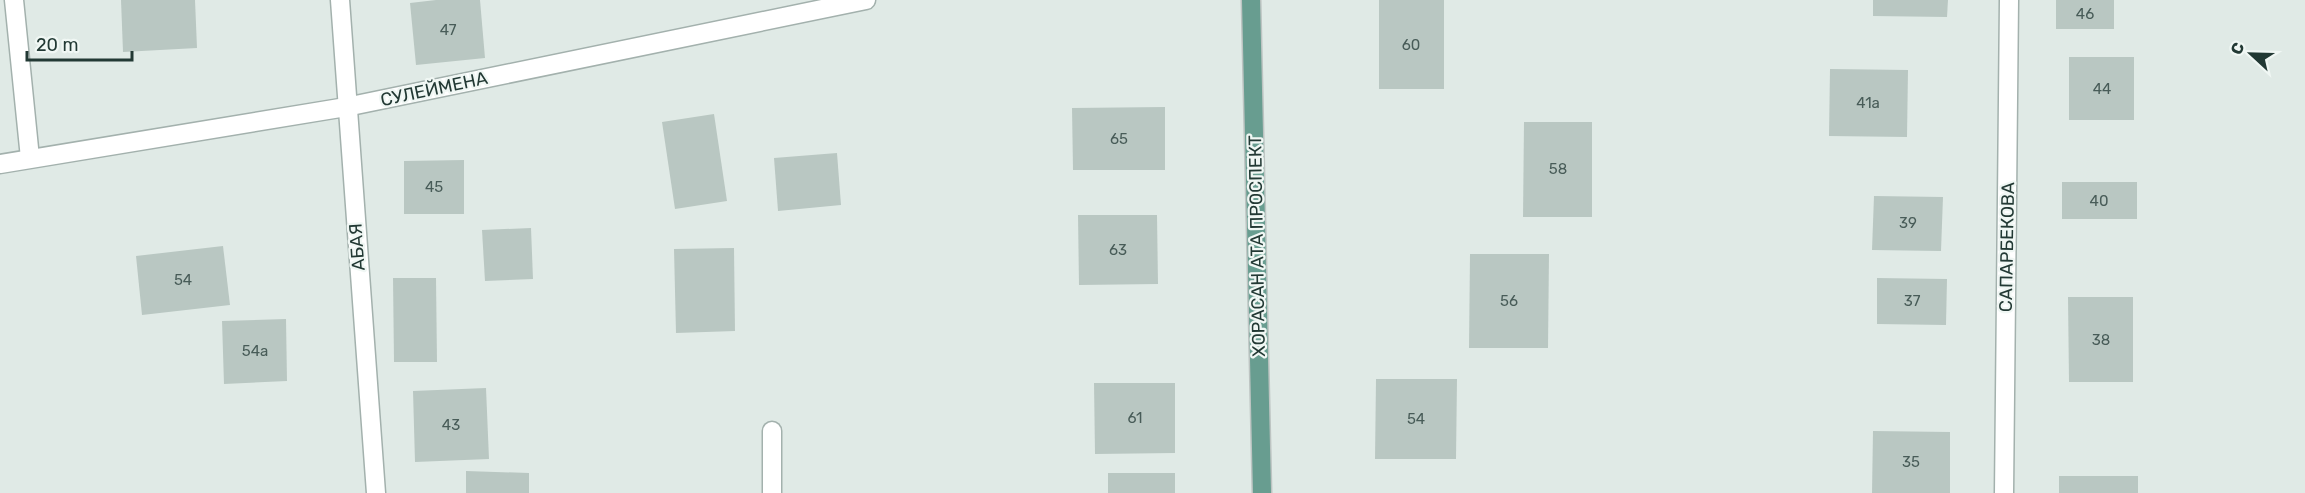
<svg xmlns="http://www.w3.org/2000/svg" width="2305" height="493" font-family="Rubik,sans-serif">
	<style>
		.building { fill: #b9c7c2 }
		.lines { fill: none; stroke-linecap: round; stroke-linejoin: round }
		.minor-casing { stroke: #a3b1ad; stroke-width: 21 }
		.major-casing { stroke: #bdc4c2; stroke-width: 21 }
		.minor { stroke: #fff; stroke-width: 18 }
		.major { stroke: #689d90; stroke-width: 18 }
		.labels { text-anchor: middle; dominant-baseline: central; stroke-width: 4.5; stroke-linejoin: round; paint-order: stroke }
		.number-label { font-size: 15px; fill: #485c58 }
		.street-label { font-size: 18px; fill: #223934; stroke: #f0f7f4 }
	</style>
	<rect width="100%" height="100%" fill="#e0eae6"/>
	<g class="building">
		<path d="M 121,0 L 195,0 L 197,48 L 123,52 Z"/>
		<path d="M 436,0 L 480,0 L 485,58 L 416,65 L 410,3 Z"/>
		<rect x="1379" y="0" width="65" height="89"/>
		<path d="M 1873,0 L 1948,0 L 1947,17 L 1873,16 Z"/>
		<rect x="2056" y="0" width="58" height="29"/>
		<rect x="2069" y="57" width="65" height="63"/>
		<path d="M 1830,69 L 1908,70 L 1907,137 L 1829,136 Z"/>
		<path d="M 1165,107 L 1165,170 L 1073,170 L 1072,108 Z"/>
		<path d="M 714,114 L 727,201 L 675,209 L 662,122 Z"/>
		<path d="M 1524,122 L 1592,122 L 1592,217 L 1523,217 Z"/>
		<path d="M 837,153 L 841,205 L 778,211 L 774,158 Z"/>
		<path d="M 464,160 L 464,214 L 404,214 L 404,161 Z"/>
		<rect x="2062" y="182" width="75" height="37"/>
		<path d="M 1874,196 L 1943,197 L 1941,251 L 1872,250 Z"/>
		<path d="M 1078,215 L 1157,215 L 1158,284 L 1079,285 Z"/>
		<path d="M 531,228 L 533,279 L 485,281 L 482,230 Z"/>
		<path d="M 223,246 L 230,305 L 142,315 L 136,256 Z"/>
		<path d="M 734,248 L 735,331 L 676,333 L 674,249 Z"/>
		<path d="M 1470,254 L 1549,254 L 1548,348 L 1469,348 Z"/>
		<path d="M 393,278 L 436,278 L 437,362 L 394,362 Z"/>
		<path d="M 1877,278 L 1947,279 L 1946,325 L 1877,324 Z"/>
		<path d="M 2068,297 L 2133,297 L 2133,382 L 2069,382 Z"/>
		<path d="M 286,319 L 287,381 L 224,384 L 222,321 Z"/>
		<path d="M 1376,379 L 1457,379 L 1456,459 L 1375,459 Z"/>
		<path d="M 1094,383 L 1175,383 L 1175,453 L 1095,454 Z"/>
		<path d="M 486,388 L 489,459 L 415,462 L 413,391 Z"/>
		<path d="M 1873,431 L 1950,432 L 1950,493 L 1872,493 Z"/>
		<path d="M 466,471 L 529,473 L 529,493 L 466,493 Z"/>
		<rect x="1108" y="473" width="67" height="20"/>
		<rect x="2059" y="476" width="79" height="17"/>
	</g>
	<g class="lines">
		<g class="minor-casing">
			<g id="minor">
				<path d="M 14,0 L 30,158"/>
				<path d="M 340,0 L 376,493"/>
				<path d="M 0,164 L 346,107 L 866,0"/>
				<path d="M 772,493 L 772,431"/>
				<path d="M 2004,493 L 2009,0"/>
			</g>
		</g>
		<g class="major-casing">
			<path id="major" d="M 1251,0 L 1262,493"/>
		</g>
		<use href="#minor" class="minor"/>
		<use href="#major" class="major"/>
	</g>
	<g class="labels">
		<g class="number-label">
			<text x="2085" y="14">46</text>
			<text x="448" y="30">47</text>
			<text x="1411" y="45">60</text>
			<text x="2102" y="89">44</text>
			<text x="1868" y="103">41а</text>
			<text x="1119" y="139">65</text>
			<text x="1558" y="169">58</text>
			<text x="434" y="187">45</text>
			<text x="2099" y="201">40</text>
			<text x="1908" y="223">39</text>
			<text x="1118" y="250">63</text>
			<text x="183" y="280">54</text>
			<text x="1509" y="301">56</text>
			<text x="1912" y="301">37</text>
			<text x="2101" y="340">38</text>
			<text x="255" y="351">54а</text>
			<text x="1135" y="418">61</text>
			<text x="1416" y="419">54</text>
			<text x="451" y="425">43</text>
			<text x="1911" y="462">35</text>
		</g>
		<g class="street-label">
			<text transform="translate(434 89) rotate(-12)">СУЛЕЙМЕНА</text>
			<text transform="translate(1257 246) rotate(-91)">ХОРАСАН АТА ПРОСПЕКТ</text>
			<text transform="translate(357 247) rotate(-94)">АБАЯ</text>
			<text transform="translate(2007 247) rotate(-89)">САПАРБЕКОВА</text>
		</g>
	</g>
	<g transform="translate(2251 54) rotate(292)" stroke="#f0f7f4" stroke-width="4.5" paint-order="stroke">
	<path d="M0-4.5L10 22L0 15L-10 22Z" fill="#223934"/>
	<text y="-9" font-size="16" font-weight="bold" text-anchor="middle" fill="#223934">С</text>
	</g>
	<path d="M27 51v9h105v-9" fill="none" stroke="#223934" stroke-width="3"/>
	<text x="36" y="51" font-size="18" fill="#223934" stroke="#f0f7f4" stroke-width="4.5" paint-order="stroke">20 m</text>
</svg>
